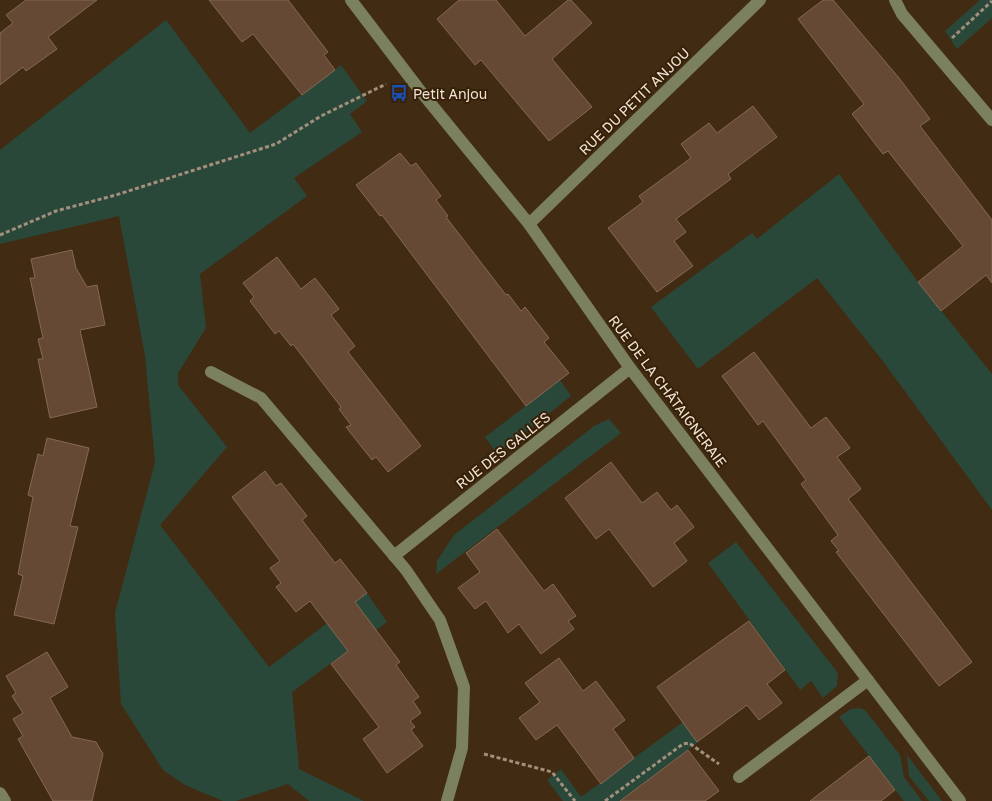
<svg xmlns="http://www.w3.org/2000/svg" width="992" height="801" font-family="'Golos Text',sans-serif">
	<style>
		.green { fill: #2a483a }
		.building { fill: #654934; stroke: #866953 }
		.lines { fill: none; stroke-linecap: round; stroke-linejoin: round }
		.path { stroke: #a28f7c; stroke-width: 3; stroke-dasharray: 4 2.5; stroke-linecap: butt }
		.minor { stroke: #7b805e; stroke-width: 12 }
		.labels { text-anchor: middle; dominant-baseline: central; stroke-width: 4; stroke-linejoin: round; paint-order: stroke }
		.poi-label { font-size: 14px; fill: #f2e3d5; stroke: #362108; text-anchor: start }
		.street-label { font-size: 14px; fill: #f2e3d5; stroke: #362108 }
	</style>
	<rect width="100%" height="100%" fill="#412b12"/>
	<g class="green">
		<path d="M 980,0 L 992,0 L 992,18 L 957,49 L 945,31 Z"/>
		<path d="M 166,20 L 250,133 L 341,65 L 367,101 L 350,114 L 362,132 L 294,178 L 307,196 L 200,274 L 206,328 L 178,373 L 178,385 L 227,447 L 160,525 L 269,667 L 367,593 L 387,622 L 292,692 L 299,769 L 364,801 L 309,801 L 288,784 L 236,801 L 223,801 L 185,785 L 163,770 L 121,704 L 115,613 L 155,462 L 145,356 L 119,216 L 0,244 L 0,150 Z"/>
		<path d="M 839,174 L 918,282 L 992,374 L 992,510 L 882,360 L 817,278 L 698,369 L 651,307 L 752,233 L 757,239 Z"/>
		<path d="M 560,380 L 571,396 L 497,454 L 485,437 Z"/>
		<path d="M 609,419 L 621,433 L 436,574 L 437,561 L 454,535 L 594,426 Z"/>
		<path d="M 736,542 L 838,673 L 837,686 L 823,698 L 811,681 L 800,690 L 708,563 Z"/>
		<path d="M 860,708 L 865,710 L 900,755 L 904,777 L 922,801 L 904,801 L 839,717 L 851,709 Z"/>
		<path d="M 683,722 L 698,742 L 620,801 L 563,801 L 547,780 L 561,769 L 581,797 Z"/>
		<path d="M 907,755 L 942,801 L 929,801 L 909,776 Z"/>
	</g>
	<g class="building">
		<path d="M 26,0 L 97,0 L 48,37 L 57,49 L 26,71 L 23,67 L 0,85 L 0,33 L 13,23 L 6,15 Z"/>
		<path d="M 209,0 L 288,0 L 328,52 L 324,55 L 335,70 L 302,95 L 253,34 L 242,42 Z"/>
		<path d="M 459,0 L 496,0 L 525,36 L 568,0 L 571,0 L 592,23 L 552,59 L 592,107 L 549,141 L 481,60 L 475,65 L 437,19 Z"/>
		<path d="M 823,0 L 833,0 L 899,78 L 930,119 L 920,126 L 992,220 L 992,283 L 986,275 L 941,311 L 918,282 L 963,246 L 888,151 L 883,154 L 852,114 L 864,104 L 798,19 Z"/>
		<path d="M 753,106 L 777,137 L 728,174 L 731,179 L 676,219 L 686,232 L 674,241 L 693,266 L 657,292 L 608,228 L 643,202 L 639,196 L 691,158 L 681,144 L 709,123 L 717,133 Z"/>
		<path d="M 400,153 L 411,166 L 416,163 L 441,196 L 436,200 L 448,216 L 446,217 L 506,295 L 508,294 L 521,311 L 525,307 L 549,338 L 544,342 L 569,373 L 526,406 L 382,215 L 380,216 L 356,185 Z"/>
		<path d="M 72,250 L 76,268 L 87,287 L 97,285 L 105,325 L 80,330 L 97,407 L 50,418 L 38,359 L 43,359 L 38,339 L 43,338 L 30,278 L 35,278 L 31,259 Z"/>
		<path d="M 277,257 L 301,289 L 315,278 L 339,309 L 331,315 L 355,346 L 348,352 L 421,446 L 388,472 L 376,457 L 372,460 L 346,427 L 351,425 L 339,409 L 341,407 L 293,344 L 291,346 L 279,331 L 275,334 L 250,301 L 254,297 L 243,283 Z"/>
		<path d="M 754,352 L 811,428 L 826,417 L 850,448 L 837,457 L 861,489 L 848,499 L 972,662 L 939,686 L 836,552 L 839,551 L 831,541 L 838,535 L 801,484 L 806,480 L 763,421 L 758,425 L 722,376 Z"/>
		<path d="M 47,438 L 89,448 L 70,526 L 78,527 L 54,624 L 14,615 L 23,576 L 18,574 L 33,497 L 28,495 L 38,454 L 43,456 Z"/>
		<path d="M 611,462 L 642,503 L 657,492 L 671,510 L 677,505 L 694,527 L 674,543 L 687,561 L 653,587 L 609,529 L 596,539 L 565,498 Z"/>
		<path d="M 265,471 L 276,486 L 281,483 L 307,516 L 302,520 L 335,563 L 340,559 L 367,593 L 355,602 L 400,662 L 396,665 L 419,697 L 413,701 L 421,713 L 410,721 L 415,727 L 411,730 L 423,746 L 387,773 L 363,739 L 379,727 L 331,664 L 348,651 L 310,601 L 296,612 L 276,587 L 281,583 L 270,568 L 280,561 L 232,497 Z"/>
		<path d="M 497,529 L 544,591 L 553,584 L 576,616 L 568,621 L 574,629 L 541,654 L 519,624 L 508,633 L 486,601 L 475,609 L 458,588 L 480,572 L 466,553 Z"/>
		<path d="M 749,621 L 785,670 L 767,684 L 782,703 L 759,720 L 747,705 L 697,742 L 657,687 Z"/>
		<path d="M 47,652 L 68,687 L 50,698 L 72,737 L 96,742 L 103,754 L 92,801 L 53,801 L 18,739 L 23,736 L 13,719 L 23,713 L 12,696 L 16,693 L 6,676 Z"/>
		<path d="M 559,658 L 583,691 L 596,681 L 625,720 L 613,729 L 634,758 L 601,784 L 557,725 L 536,740 L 519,718 L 540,702 L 525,683 Z"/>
		<path d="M 688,750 L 719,791 L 705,801 L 620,801 Z"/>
		<path d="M 869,756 L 895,790 L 881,801 L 810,801 Z"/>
	</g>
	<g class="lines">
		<g class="path">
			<path d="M 952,38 L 992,1"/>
			<path d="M 0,235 L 56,211 L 116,195 L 276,144 L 321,116 L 386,84"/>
			<path d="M 484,754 L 552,772 L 575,801"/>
			<path d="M 605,801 L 683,744 L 689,743 L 719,764"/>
		</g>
		<g class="minor">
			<path d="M 351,0 L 418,88 L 529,224 L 630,368 L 960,801"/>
			<path d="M 895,0 L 902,14 L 992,120"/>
			<path d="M 529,224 L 760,0"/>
			<path d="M 211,372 L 261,398 L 406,570 L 440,620 L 464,687 L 462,748 L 447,801"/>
			<path d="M 394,556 L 630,368"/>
			<path d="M 739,777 L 868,680"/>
			<path d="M 0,793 L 5,801"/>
		</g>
	</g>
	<defs>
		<g id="bus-bare" transform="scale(1.35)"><path d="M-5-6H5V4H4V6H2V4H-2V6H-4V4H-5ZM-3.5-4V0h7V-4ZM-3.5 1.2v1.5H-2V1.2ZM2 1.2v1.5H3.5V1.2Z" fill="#1a4fb4" stroke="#362108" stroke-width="2.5" paint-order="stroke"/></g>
	</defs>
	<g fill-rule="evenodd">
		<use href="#bus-bare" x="399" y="93"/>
	</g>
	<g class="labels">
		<g class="poi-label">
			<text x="413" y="93">Petit Anjou</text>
		</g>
		<g class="street-label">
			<text transform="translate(634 101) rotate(-44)">RUE DU PETIT ANJOU</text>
			<text transform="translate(668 391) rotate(53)">RUE DE LA CHÂTAIGNERAIE</text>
			<text transform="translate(503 450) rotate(-38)">RUE DES GALLES</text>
		</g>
	</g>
</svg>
